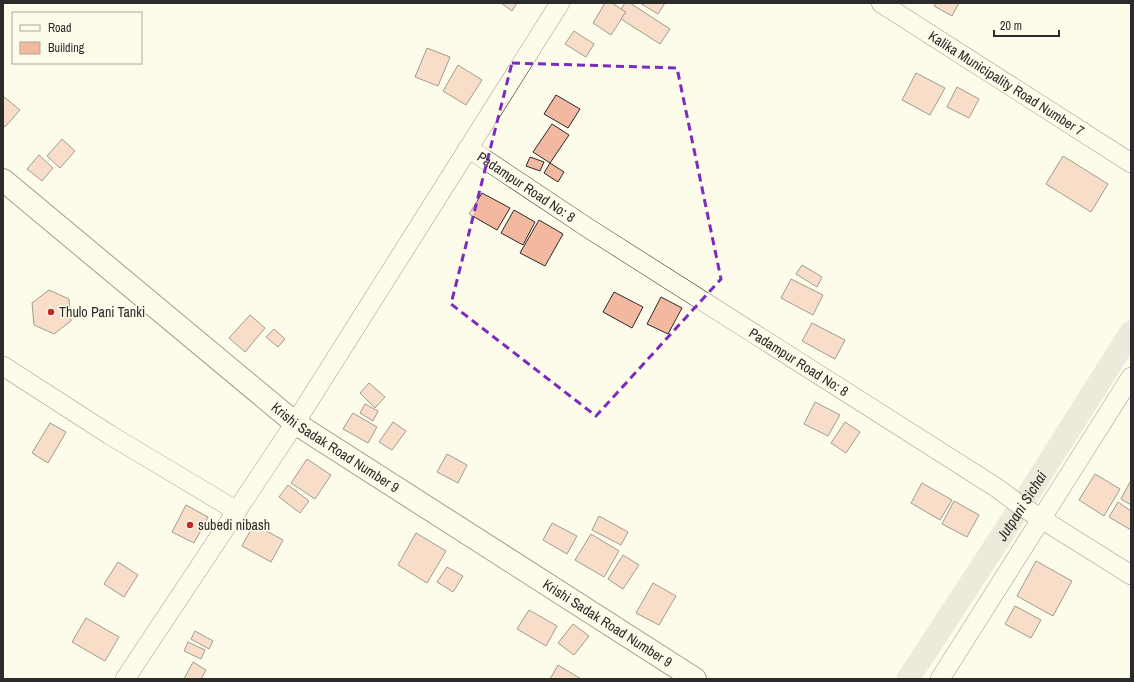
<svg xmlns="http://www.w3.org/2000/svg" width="1134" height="682" font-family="'Archivo Narrow',sans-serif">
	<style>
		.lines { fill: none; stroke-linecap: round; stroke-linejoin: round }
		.canal { stroke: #d8d7c9; stroke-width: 23 }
		.building { fill: #f2b8a0; stroke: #2b2b2b }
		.street-casing { stroke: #2b2b2b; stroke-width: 20 }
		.secondary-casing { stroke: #2b2b2b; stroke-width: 24 }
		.street { stroke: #fdfbea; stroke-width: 19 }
		.secondary { stroke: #fdfbea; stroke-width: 22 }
		.marked { fill: none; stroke: #7b2cbf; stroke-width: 3; stroke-dasharray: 8 5; stroke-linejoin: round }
		.poi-dot { fill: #c62828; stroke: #fdfbea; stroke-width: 1.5 }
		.labels { text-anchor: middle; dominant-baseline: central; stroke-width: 3; stroke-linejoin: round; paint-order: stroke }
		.street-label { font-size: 14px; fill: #2b2b2b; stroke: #fdfbea }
		.poi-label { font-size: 14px; fill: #2b2b2b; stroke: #fdfbea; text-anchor: start }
		.water-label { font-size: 15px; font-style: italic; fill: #2b2b2b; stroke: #fdfbea }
	</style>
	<rect width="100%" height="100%" fill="#fdfbea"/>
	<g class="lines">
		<path class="canal" id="s1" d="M 908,679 L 1021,506 L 1131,332"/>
	</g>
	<g class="building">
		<path d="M 501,3 L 517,3 L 512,11 Z"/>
		<path d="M 605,3 L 612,3 L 626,12 L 611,35 L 593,23 Z"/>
		<path d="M 625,3 L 630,3 L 670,29 L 660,44 L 621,19 L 626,12 L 621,9 Z"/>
		<path d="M 640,3 L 665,3 L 658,14 Z"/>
		<path d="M 936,3 L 959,3 L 952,16 L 934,6 Z"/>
		<path d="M 574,31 L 594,44 L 586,57 L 565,44 Z"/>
		<path d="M 427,48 L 450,57 L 438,86 L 415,77 Z"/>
		<path d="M 458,65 L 482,80 L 466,105 L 443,91 Z"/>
		<path d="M 916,73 L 945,88 L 930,115 L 902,100 Z"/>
		<path d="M 957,87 L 979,99 L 969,118 L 947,107 Z"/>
		<path d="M 556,95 L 580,109 L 568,128 L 544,114 Z"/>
		<path d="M 3,96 L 20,110 L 5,127 L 3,126 Z"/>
		<path d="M 552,124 L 569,135 L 550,163 L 533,152 Z"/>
		<path d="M 62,139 L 75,151 L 60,168 L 47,156 Z"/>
		<path d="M 39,155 L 53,168 L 42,181 L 27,169 Z"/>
		<path d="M 1063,156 L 1108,184 L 1091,212 L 1046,184 Z"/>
		<path d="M 530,157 L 544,162 L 540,171 L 526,166 Z"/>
		<path d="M 550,163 L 564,172 L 558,182 L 544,173 Z"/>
		<path d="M 482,193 L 510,208 L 497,230 L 469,214 Z"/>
		<path d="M 514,210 L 535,222 L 523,245 L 501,233 Z"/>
		<path d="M 539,220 L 563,234 L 545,266 L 520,253 Z"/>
		<path d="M 802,265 L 822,277 L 817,287 L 796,274 Z"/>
		<path d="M 791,279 L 823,295 L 813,315 L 781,298 Z"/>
		<path d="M 49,290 L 69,299 L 71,321 L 54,334 L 34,325 L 32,303 Z"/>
		<path d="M 614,292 L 643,307 L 632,328 L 603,312 Z"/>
		<path d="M 661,297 L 682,308 L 668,334 L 647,324 Z"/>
		<path d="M 250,315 L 265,328 L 245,352 L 229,338 Z"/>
		<path d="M 812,323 L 845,340 L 835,359 L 802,341 Z"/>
		<path d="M 274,329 L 285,339 L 278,347 L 266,337 Z"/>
		<path d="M 369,383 L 385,397 L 375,408 L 360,393 Z"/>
		<path d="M 815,402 L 840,415 L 828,436 L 804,424 Z"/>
		<path d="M 365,404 L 378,411 L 373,421 L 360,413 Z"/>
		<path d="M 353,413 L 377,427 L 368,443 L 343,429 Z"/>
		<path d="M 393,422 L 406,431 L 392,450 L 379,442 Z"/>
		<path d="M 845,422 L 860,432 L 846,453 L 831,443 Z"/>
		<path d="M 50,423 L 66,432 L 48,463 L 32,453 Z"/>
		<path d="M 447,454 L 467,465 L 458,483 L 437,472 Z"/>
		<path d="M 307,459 L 331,475 L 315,499 L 291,483 Z"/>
		<path d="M 1095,474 L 1120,489 L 1104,516 L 1079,500 Z"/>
		<path d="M 1130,482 L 1131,482 L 1131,505 L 1121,499 Z"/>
		<path d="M 922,483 L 952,500 L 940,520 L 911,503 Z"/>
		<path d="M 288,485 L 309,501 L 300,513 L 279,497 Z"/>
		<path d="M 954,501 L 979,515 L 967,537 L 942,524 Z"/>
		<path d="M 1118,502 L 1131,511 L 1131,530 L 1109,517 Z"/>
		<path d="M 186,505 L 208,517 L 194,543 L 172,532 Z"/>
		<path d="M 599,516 L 628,532 L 621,545 L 592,530 Z"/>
		<path d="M 552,523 L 577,536 L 567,554 L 543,540 Z"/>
		<path d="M 254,524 L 283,540 L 271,562 L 242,546 Z"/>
		<path d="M 416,533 L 446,551 L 427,583 L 398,565 Z"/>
		<path d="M 591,534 L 619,551 L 604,577 L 575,560 Z"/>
		<path d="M 623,555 L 639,565 L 623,589 L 608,579 Z"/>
		<path d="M 1036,561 L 1072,581 L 1053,616 L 1017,596 Z"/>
		<path d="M 118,562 L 138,575 L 124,597 L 104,584 Z"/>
		<path d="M 447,567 L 463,576 L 453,592 L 437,582 Z"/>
		<path d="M 653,583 L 676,596 L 659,625 L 636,613 Z"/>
		<path d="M 1015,606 L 1041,620 L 1031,638 L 1005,624 Z"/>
		<path d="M 529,610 L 557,626 L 546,646 L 517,629 Z"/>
		<path d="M 86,618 L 119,637 L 105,661 L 72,642 Z"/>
		<path d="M 573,624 L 589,636 L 574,655 L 558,643 Z"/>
		<path d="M 195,631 L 213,641 L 209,649 L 191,639 Z"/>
		<path d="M 188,642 L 205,650 L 201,659 L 184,651 Z"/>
		<path d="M 193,662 L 206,670 L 201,679 L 184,679 Z"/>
		<path d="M 558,665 L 581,679 L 550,679 Z"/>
	</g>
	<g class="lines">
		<g class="street-casing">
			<g id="street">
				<path id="s2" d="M 881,3 L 1131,163"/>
				<path id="s3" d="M 468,148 L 588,228 L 997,488 L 1021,506 L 1131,575"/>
				<path d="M 3,366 L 110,435 L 237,511"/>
				<path d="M 125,679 L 295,423 L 560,3"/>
				<path d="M 940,679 L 1131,377"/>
			</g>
		</g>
		<g class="secondary-casing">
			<g id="secondary">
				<path id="s4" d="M 3,180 L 295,423 L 695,679"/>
			</g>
		</g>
		<use href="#street" class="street"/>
		<use href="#secondary" class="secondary"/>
	</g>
	<path d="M0 0H1134V682H0ZM 512,63 L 677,68 L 721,279 L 596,416 L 451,304 Z" fill="#fdfbea" fill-opacity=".55" fill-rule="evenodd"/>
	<path class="marked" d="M 512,63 L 677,68 L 721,279 L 596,416 L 451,304 Z"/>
	<g class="poi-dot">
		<circle cx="51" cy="312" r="4"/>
		<circle cx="190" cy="525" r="4"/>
	</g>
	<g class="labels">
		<g class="street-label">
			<text stroke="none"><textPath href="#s2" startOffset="149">Kalika Municipality Road Number 7</textPath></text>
			<text stroke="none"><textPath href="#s3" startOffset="70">Padampur Road No: 8</textPath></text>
			<text stroke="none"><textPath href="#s3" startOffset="394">Padampur Road No: 8</textPath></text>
			<text stroke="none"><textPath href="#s4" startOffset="427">Krishi Sadak Road Number 9</textPath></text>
			<text stroke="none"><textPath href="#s4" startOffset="751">Krishi Sadak Road Number 9</textPath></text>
		</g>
		<g class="poi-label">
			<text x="59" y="312">Thulo Pani Tanki</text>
			<text x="198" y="525">subedi nibash</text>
		</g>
		<g class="water-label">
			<text stroke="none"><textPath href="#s1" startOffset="207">Jutpani Sichai</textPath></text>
		</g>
	</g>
	<rect width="1134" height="682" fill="none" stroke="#2b2b2b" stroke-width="8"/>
	<rect x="12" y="12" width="130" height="52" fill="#fdfbea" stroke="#a9a89e"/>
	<rect x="20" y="25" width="20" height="6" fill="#fdfbea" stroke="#a9a89e"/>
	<text x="48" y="32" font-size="12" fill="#2b2b2b">Road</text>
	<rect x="20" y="42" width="20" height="12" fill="#f2b8a0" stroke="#a9a89e"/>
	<text x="48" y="52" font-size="12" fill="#2b2b2b">Building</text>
	<path d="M994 30v6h65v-6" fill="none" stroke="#2b2b2b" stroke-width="2"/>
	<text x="1000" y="30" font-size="12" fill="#2b2b2b" stroke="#fdfbea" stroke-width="3" paint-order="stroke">20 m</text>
</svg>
